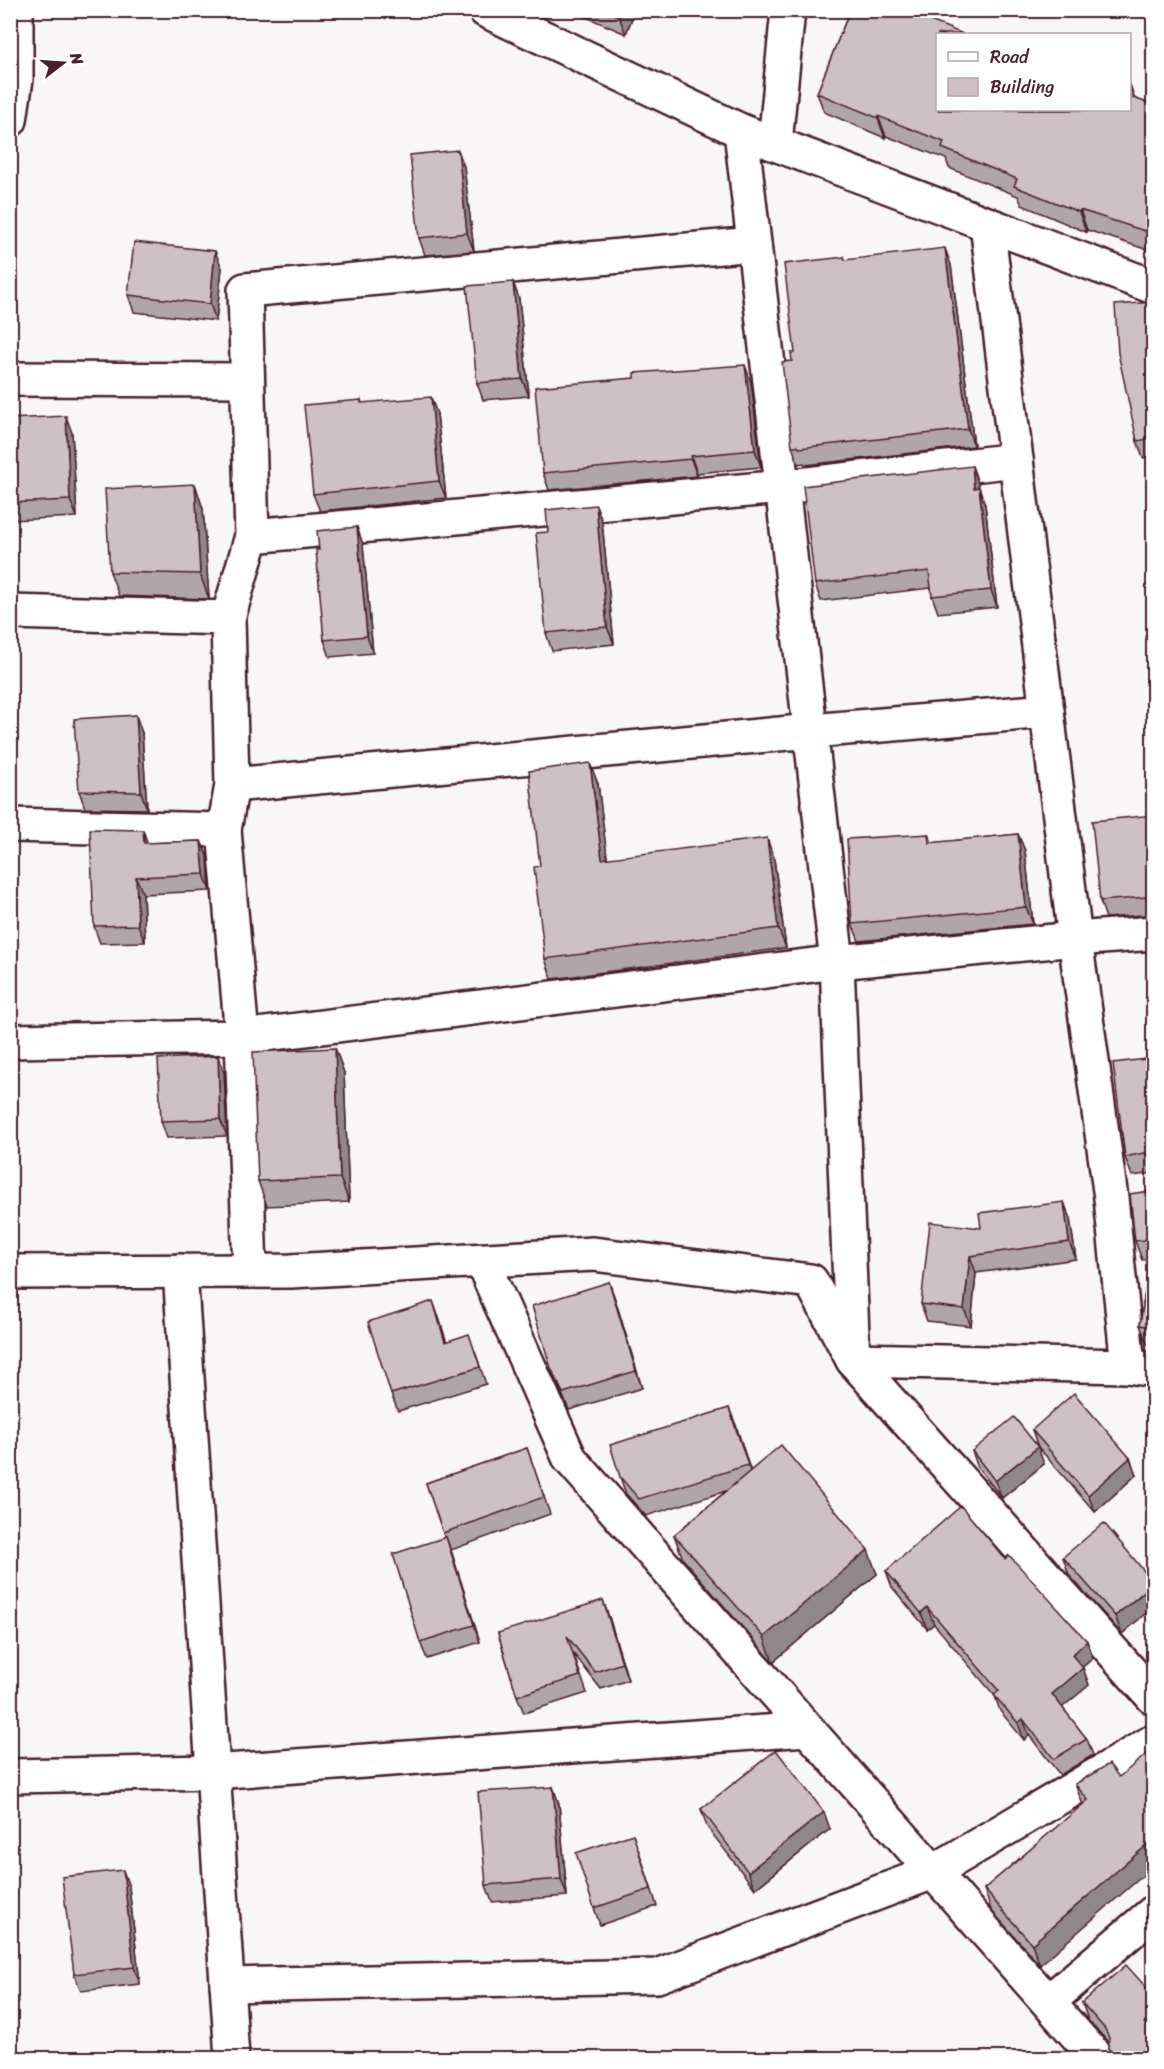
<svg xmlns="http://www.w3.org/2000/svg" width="1164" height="2069" font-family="Sriracha,sans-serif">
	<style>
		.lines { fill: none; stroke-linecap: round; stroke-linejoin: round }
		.street-casing { stroke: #4a1f2b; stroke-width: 38 }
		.street { stroke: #fff; stroke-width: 33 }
		.wall { fill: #b0a6a9; stroke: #4a1f2b; stroke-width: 1.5 }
		.shaded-wall { fill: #908789; stroke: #4a1f2b; stroke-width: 1.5 }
		.building { fill: #cdc1c4; stroke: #4a1f2b; stroke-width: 1.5 }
	</style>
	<rect width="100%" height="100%" fill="#f8f6f7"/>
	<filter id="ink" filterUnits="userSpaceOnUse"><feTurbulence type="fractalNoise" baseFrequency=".0167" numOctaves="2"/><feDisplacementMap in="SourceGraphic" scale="12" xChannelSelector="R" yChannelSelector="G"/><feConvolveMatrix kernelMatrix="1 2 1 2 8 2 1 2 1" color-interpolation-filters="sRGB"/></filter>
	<g filter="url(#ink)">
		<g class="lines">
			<g class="street-casing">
				<g id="street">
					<path d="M 485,10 L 741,131 L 1154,287"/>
					<path d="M 10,120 L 16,79 L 16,10"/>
					<path d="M 741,131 L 837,962 L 853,1360 L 1154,1698"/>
					<path d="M 775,143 L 788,10"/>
					<path d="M 987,224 L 1075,939 L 1111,1198 L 1128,1366"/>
					<path d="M 10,379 L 247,380"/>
					<path d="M 252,536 L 245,290 L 754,244"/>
					<path d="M 10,612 L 228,618 L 232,785 L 224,830 L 242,1037 L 250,1271"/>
					<path d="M 228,618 L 252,536 L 782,487 L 1016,460"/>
					<path d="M 232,785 L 811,731 L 1047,711"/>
					<path d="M 10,825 L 224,830"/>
					<path d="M 10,1041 L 242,1037 L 837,962 L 1075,939 L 1154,933"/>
					<path d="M 482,1261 L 570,1459 L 1097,2058"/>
					<path d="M 180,1271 L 232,2058"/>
					<path d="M 10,1272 L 291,1271 L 593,1254 L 811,1281 L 853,1360 L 1128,1366 L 1154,1370"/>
					<path d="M 10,1776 L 213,1772 L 807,1729"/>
					<path d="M 227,1985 L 657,1976 L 933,1872 L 1154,1741"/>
					<path d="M 1048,2002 L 1154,1912"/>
				</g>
			</g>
			<use href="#street" class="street"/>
		</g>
		<g class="wall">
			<path d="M 570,10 L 635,10 L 626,34 Z"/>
			<path d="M 850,10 L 918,10 L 918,16 L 938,34 L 1130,85 L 1135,99 L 1154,105 L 1154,252 L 1087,230 L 1086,232 L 1022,205 L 1018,196 L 949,168 L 946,159 L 886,136 L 885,138 L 824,112 L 817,93 Z"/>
			<path d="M 458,150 L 464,167 L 474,251 L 425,255 L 419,238 Z"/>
			<path d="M 844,257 L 845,260 L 951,265 L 974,446 L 805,465 L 804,463 L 798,464 L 792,446 L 792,361 L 795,353 Z"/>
			<path d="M 222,268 L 216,321 L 134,312 L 128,295 Z"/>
			<path d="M 513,282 L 519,299 L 529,396 L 483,400 L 477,383 Z"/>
			<path d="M 1154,302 L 1154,456 L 1143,458 L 1137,441 Z"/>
			<path d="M 634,378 L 751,382 L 761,467 L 697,473 L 697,476 L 549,490 L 543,473 Z"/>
			<path d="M 361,400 L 362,403 L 437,414 L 446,498 L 320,511 L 313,494 Z"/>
			<path d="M 10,419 L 72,433 L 77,517 L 10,520 Z"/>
			<path d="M 972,466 L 985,505 L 997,607 L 938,613 L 932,596 L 931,588 L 821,601 L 815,584 Z"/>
			<path d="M 195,484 L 203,509 L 209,599 L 119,596 L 110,572 Z"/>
			<path d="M 596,505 L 602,522 L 614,644 L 552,651 L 546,633 L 548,532 Z"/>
			<path d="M 357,527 L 363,545 L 373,653 L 330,657 L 324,640 L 319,550 Z"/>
			<path d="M 142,733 L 147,809 L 85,808 L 79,791 Z"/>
			<path d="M 598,784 L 607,859 L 774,859 L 786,948 L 552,979 L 545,959 L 540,866 Z"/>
			<path d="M 1154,815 L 1154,914 L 1106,918 L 1100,901 Z"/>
			<path d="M 928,834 L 932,843 L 1018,834 L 1025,851 L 1033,924 L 859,941 L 852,924 Z"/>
			<path d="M 201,841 L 208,858 L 210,891 L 143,894 L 145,942 L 100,943 L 94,926 L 148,843 Z"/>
			<path d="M 335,1048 L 344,1073 L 349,1202 L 267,1206 L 258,1181 Z"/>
			<path d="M 1154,1058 L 1154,1173 L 1132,1176 L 1125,1157 Z"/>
			<path d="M 224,1073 L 227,1136 L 167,1138 L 161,1121 Z"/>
			<path d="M 1154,1189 L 1154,1345 L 1147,1344 L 1140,1325 L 1150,1259 L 1142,1260 L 1135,1241 L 1150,1191 Z"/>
			<path d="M 1064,1202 L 1070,1219 L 1076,1259 L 976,1273 L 971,1326 L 927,1321 L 921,1304 L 981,1228 Z"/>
			<path d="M 609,1282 L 615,1299 L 642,1388 L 569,1410 L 551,1368 Z"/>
			<path d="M 439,1318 L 446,1341 L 475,1351 L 486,1384 L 398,1411 L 391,1394 Z"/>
			<path d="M 729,1408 L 750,1470 L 877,1574 L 773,1662 L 683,1559 L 674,1535 L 726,1491 L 646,1516 L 626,1494 L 620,1477 Z"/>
			<path d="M 1032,1430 L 1130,1458 L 1136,1475 L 1095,1512 L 1038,1447 Z"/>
			<path d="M 527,1448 L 550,1514 L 451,1550 L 480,1642 L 427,1659 L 420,1642 L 445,1538 L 426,1483 Z"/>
			<path d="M 972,1451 L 1044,1464 L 1002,1498 L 978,1468 Z"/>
			<path d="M 1063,1557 L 1154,1583 L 1154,1606 L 1122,1634 L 1069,1575 Z"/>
			<path d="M 1005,1559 L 1087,1641 L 1093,1658 L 1082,1667 L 1089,1685 L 1062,1707 L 1087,1739 L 1093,1755 L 1060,1775 L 1029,1735 L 1024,1740 L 1000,1711 L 995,1696 L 934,1624 L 927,1629 L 892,1587 L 886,1571 Z"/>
			<path d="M 609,1617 L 628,1680 L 601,1689 L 573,1653 L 587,1693 L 524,1713 L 517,1696 L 498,1633 Z"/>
			<path d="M 1119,1777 L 1040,1965 L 991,1910 L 984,1889 L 1083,1805 L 1075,1784 Z"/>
			<path d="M 553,1787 L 559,1804 L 567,1896 L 492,1902 L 486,1885 Z"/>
			<path d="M 701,1809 L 830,1829 L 755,1889 L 707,1827 Z"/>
			<path d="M 639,1851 L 657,1906 L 600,1925 L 594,1908 Z"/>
			<path d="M 129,1887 L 140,1984 L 81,1991 L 74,1974 Z"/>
			<path d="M 1082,2003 L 1154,2058 L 1112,2058 L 1108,2048 L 1109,2043 L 1088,2020 Z"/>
		</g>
		<g class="shaded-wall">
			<path d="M 622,10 L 635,10 L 626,34 L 619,17 Z"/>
			<path d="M 908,10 L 918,10 L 915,32 L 908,12 Z"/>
			<path d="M 1130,85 L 1137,105 L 1130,107 Z"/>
			<path d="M 878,116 L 886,136 L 885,138 L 878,118 Z"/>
			<path d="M 458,150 L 464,167 L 474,251 L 467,233 Z"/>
			<path d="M 1080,210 L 1087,230 L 1086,232 L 1079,212 Z"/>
			<path d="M 945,248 L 951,265 L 974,446 L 968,429 Z"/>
			<path d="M 215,251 L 222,268 L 216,321 L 210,304 Z"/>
			<path d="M 513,282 L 519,299 L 529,396 L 522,379 Z"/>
			<path d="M 745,365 L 751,382 L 761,467 L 755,450 Z"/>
			<path d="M 431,397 L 437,414 L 446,498 L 439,481 Z"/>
			<path d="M 66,416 L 72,433 L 77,517 L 70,500 Z"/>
			<path d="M 691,456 L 697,473 L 697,476 L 691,459 Z"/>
			<path d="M 972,466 L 978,483 L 981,505 L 974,488 Z"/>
			<path d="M 195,484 L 203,509 L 209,599 L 200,574 Z"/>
			<path d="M 979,487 L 985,505 L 997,607 L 991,590 Z"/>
			<path d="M 596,505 L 602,522 L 614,644 L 607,627 Z"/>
			<path d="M 357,527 L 363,545 L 373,653 L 367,636 Z"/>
			<path d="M 136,715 L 142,733 L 147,809 L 141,792 Z"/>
			<path d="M 590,763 L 598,784 L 610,880 L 602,859 Z"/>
			<path d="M 143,830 L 149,847 L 144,843 Z"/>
			<path d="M 1018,834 L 1025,851 L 1033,924 L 1026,907 Z"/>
			<path d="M 767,838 L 774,859 L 786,948 L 778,928 Z"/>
			<path d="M 201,841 L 208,858 L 210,891 L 204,874 Z"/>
			<path d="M 136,877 L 143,894 L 145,942 L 138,925 Z"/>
			<path d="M 335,1048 L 344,1073 L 349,1202 L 340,1178 Z"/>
			<path d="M 218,1056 L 224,1073 L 227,1136 L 220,1119 Z"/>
			<path d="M 1064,1202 L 1070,1219 L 1076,1259 L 1069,1242 Z"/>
			<path d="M 970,1256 L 976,1273 L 971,1326 L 964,1309 Z"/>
			<path d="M 609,1282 L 615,1299 L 642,1388 L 636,1371 Z"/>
			<path d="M 433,1301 L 439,1318 L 452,1359 L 445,1342 Z"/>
			<path d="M 729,1408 L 736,1425 L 754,1482 L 748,1465 Z"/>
			<path d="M 1038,1447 L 1044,1464 L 1002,1498 L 995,1481 Z"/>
			<path d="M 1130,1458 L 1136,1475 L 1095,1512 L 1088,1495 Z"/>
			<path d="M 446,1537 L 452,1554 L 480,1642 L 474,1625 Z"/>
			<path d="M 868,1550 L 877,1574 L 773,1662 L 764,1637 Z"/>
			<path d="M 1154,1584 L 1154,1606 L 1122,1634 L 1115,1616 Z"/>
			<path d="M 603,1600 L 609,1617 L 628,1680 L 622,1663 Z"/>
			<path d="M 927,1607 L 934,1624 L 927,1629 L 921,1613 Z"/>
			<path d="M 1087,1641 L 1093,1658 L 1078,1671 L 1072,1655 Z"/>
			<path d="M 1083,1668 L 1089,1685 L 1058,1711 L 1052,1694 Z"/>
			<path d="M 1023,1719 L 1029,1735 L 1024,1740 L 1018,1723 Z"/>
			<path d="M 553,1787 L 559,1804 L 567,1896 L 561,1879 Z"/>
			<path d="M 824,1812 L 830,1829 L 755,1889 L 748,1872 Z"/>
			<path d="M 1154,1839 L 1154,1866 L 1040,1965 L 1032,1944 Z"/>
			<path d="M 123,1870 L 129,1887 L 140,1984 L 134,1967 Z"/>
			<path d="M 1154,2015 L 1154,2037 L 1144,2023 Z"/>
		</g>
		<g class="building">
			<path d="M 605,10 L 622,10 L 619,17 Z"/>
			<path d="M 850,10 L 908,10 L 908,12 L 963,34 L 938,34 L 938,110 L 1130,110 L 1130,97 L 1154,105 L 1154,234 L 1080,210 L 1079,212 L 1014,186 L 1017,179 L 942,148 L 944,142 L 878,116 L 878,118 L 817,93 Z"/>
			<path d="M 458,150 L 467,233 L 419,238 L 410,155 Z"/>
			<path d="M 134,242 L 215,251 L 210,304 L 128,295 Z"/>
			<path d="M 945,248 L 968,429 L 799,448 L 798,446 L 792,446 L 782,362 L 792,361 L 791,353 L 795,353 L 784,264 L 844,257 L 845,260 Z"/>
			<path d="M 513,282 L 522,379 L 477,383 L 467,286 Z"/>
			<path d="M 1154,302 L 1154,438 L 1137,441 L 1118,353 L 1115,305 Z"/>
			<path d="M 745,365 L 755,450 L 691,456 L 691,459 L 543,473 L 535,387 L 634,378 L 634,373 Z"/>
			<path d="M 431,397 L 439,481 L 313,494 L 304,405 L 361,400 L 361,403 Z"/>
			<path d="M 66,416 L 70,500 L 10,503 L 10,419 Z"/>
			<path d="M 972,466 L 974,488 L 979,487 L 991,590 L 932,596 L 929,571 L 815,584 L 803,486 Z"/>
			<path d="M 195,484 L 200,574 L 110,572 L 105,489 Z"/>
			<path d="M 596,505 L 607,627 L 546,633 L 536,533 L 548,532 L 546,510 Z"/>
			<path d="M 357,527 L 367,636 L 324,640 L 316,550 L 319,550 L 317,531 Z"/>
			<path d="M 136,715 L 141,792 L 79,791 L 74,719 Z"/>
			<path d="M 590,763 L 602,859 L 767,838 L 778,928 L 545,959 L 534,867 L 540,866 L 529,771 Z"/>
			<path d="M 1154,815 L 1154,898 L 1147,897 L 1100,901 L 1092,821 Z"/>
			<path d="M 90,829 L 143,830 L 144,843 L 201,841 L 204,874 L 136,877 L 138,925 L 94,926 Z"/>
			<path d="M 928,834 L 929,843 L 1018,834 L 1026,907 L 852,924 L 847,839 Z"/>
			<path d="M 335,1048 L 340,1178 L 258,1181 L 253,1052 Z"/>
			<path d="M 218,1056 L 220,1119 L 161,1121 L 158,1059 Z"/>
			<path d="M 1154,1058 L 1154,1155 L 1144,1153 L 1125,1157 L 1113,1063 Z"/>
			<path d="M 1154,1189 L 1154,1327 L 1140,1325 L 1153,1239 L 1135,1241 L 1130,1194 L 1150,1191 Z"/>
			<path d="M 1064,1202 L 1069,1242 L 970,1256 L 964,1309 L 921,1304 L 930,1222 L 981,1228 L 979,1213 Z"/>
			<path d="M 609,1282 L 636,1371 L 563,1393 L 551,1368 L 532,1306 Z"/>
			<path d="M 433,1301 L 445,1342 L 469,1334 L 480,1367 L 391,1394 L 368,1322 Z"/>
			<path d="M 1074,1393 L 1130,1458 L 1088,1495 L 1032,1430 Z"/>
			<path d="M 729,1408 L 748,1465 L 639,1499 L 620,1477 L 610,1445 Z"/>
			<path d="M 1014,1417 L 1038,1447 L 995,1481 L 972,1451 Z"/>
			<path d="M 781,1445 L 868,1550 L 764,1637 L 674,1535 Z"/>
			<path d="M 527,1448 L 544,1497 L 443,1533 L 426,1483 Z"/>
			<path d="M 961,1506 L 1005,1559 L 1009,1555 L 1087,1641 L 1072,1655 L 1083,1668 L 1052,1694 L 1087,1739 L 1054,1759 L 1023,1719 L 1018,1723 L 994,1695 L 999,1691 L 927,1607 L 921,1613 L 886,1571 Z"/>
			<path d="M 1104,1523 L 1154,1583 L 1115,1616 L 1063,1557 Z"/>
			<path d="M 446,1537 L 474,1625 L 420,1642 L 393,1554 Z"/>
			<path d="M 603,1600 L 622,1663 L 595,1672 L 567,1636 L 580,1676 L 517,1696 L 498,1633 Z"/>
			<path d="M 1154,1748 L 1154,1839 L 1032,1944 L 984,1889 L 1088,1800 L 1075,1784 L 1109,1764 L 1119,1777 Z"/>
			<path d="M 776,1750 L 824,1812 L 748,1872 L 701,1809 Z"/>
			<path d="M 553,1787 L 561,1879 L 486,1885 L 478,1792 Z"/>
			<path d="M 633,1834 L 651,1889 L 594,1908 L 576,1853 Z"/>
			<path d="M 123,1870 L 134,1967 L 74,1974 L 62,1877 Z"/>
			<path d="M 1126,1965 L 1154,1996 L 1154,2015 L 1144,2023 L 1154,2033 L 1154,2058 L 1117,2058 L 1108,2048 L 1109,2038 L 1105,2029 L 1082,2003 Z"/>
		</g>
	</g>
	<rect width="1164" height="2069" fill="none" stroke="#fff" stroke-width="36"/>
	<rect x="18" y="18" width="1128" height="2033" fill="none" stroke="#4a1f2b" stroke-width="2" filter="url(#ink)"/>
	<rect x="936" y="33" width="195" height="78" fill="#ffffff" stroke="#b7a5aa" stroke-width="1.5"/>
	<rect x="948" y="52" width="30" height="9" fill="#ffffff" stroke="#b7a5aa" stroke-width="1.5"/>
	<text x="990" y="63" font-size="18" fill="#4a1f2b">Road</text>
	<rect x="948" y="78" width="30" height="18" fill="#cdc1c4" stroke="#b7a5aa" stroke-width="1.5"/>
	<text x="990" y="93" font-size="18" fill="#4a1f2b">Building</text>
	<g transform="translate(63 63) rotate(73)" stroke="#ffffff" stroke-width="4.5" paint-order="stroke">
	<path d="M0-4.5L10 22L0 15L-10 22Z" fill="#4a1f2b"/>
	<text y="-9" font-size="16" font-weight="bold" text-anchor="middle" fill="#4a1f2b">N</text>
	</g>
</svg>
